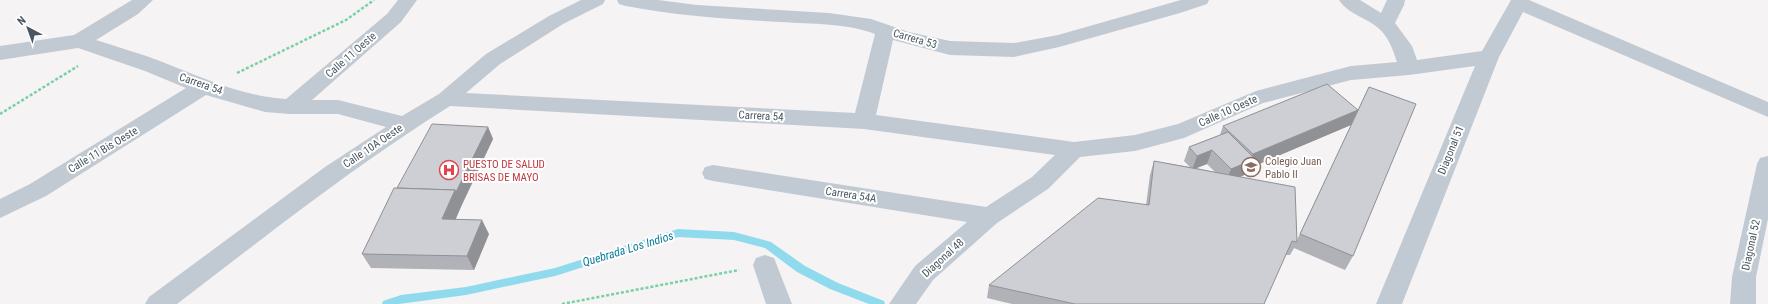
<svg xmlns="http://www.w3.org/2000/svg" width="1768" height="304" font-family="'Roboto Condensed',sans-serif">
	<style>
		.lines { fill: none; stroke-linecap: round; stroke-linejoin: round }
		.stream { fill: #90daee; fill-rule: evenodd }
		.path { stroke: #7ad0a6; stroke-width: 2.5; stroke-dasharray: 3 2; stroke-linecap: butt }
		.minor { fill: #c1cad2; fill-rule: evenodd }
		.wall { fill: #b0b2b7; fill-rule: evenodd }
		.shaded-wall { fill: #909195 }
		.building { fill: #cdcfd5; stroke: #909195 }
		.labels { text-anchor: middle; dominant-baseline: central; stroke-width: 4; stroke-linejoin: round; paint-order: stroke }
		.street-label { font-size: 11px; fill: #4a5661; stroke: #fff }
		.education-label { font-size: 11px; fill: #785e54; stroke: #fff; text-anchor: start }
		.health-label { font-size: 11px; fill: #be3a42; stroke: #fff; text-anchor: start }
		.water-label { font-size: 12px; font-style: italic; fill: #0c7c9b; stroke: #fff }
	</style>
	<rect width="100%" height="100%" fill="#f5f3f3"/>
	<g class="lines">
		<path class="stream" d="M 678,229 L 734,232 L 771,242 L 805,266 L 838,283 L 884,301 L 885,304 L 869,304 L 830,289 L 797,272 L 765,248 L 734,240 L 678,237 L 555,276 L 466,295 L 399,304 L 382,304 L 383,301 L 401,295 L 466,287 L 555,268 Z"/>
		<g class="path">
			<path d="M 237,73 L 346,20 L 374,0"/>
			<path d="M 0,114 L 78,66"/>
			<path d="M 562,304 L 739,270"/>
		</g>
		<g class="minor">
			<path d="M 132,0 L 153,0 L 138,14 L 96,40 C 117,47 139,53 160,61 C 201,77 241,96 286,99 L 387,14 L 398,0 L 417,0 L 401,22 L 312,100 L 338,100 L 402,116 L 439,94 L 486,54 L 549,16 L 581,0 L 605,0 L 603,4 L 563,24 L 500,64 L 466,93 L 855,113 L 875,34 C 847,23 812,24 781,22 C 729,19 677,16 626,6 L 619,4 L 617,0 L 658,0 L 697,5 L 829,13 L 871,19 L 909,32 L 950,41 L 1014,43 L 1058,35 L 1181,0 L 1209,0 L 1207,4 L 1180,13 L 1059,47 L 1014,57 L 950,55 L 893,40 L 876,115 L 1074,142 L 1135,135 L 1178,124 L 1256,91 L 1351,66 L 1397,62 C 1393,50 1388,35 1377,27 C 1365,17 1348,14 1339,0 L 1360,0 L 1381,13 L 1387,0 L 1405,0 L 1404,5 L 1395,23 L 1412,46 L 1417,60 L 1482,51 L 1511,0 L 1529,0 L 1768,102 L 1768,117 L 1523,12 L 1499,57 L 1402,304 L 1376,304 L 1475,66 L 1409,75 L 1351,80 L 1263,103 L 1184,138 L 1135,151 L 1080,157 L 1048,189 L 997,223 L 933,280 L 916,304 L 889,304 L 915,266 L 967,222 L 713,181 L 705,179 L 702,173 L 705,167 L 713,165 L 986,207 L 1032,177 L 1055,155 L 864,129 L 450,106 C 354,166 266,236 177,304 L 145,304 L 149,297 L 325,167 L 386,127 L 338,114 L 290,114 L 265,112 L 206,95 L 46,196 L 0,218 L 0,199 L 30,184 L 186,88 L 145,71 L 78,48 L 0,60 L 0,46 L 74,35 Z"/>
			<path d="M 1768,156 L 1768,219 L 1756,277 L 1756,304 L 1730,304 L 1732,277 L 1757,164 L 1760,158 Z"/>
			<path d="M 765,255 L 774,258 L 792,304 L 766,304 L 753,265 L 756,258 Z"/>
		</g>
	</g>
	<g class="wall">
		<path d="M 1369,87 L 1353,256 L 1345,270 L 1294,248 L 1290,255 L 1285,255 L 1264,304 L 1012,304 L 987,298 L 989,285 L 1146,205 L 1150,175 L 1154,161 L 1190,167 L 1184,161 L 1189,147 L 1220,135 L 1223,126 L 1358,110 ZM 1356,115 L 1297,240 L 1240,177 L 1249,173 L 1252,167 L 1351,125 ZM 1207,164 L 1215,172 L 1196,168 Z"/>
		<path d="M 488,127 L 493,139 L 455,220 L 489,234 L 474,270 L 371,268 L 362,254 L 397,188 Z"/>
	</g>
	<g class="shaded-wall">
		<path d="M 1358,110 L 1351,125 L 1252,167 L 1249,173 L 1225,183 L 1231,169 L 1250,160 L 1253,154 Z"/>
		<path d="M 488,127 L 493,139 L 462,204 L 450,233 L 442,219 L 455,190 Z"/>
		<path d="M 1212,150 L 1207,164 L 1192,170 L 1197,156 Z"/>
		<path d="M 482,220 L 489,234 L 474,270 L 467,256 Z"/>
	</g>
	<g class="building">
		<path d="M 1327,84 L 1358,110 L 1253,154 L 1223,126 Z"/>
		<path d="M 1369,87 L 1416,104 L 1353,256 L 1300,234 Z"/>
		<path d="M 432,124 L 488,127 L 456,192 L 455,190 L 397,188 Z"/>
		<path d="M 1228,132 L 1255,159 L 1231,169 L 1212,150 L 1197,156 L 1189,147 Z"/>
		<path d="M 1154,161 L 1295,187 L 1297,242 L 1292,241 L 1264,304 L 1075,304 L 989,285 L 1098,198 L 1149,205 Z"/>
		<path d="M 394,188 L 455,190 L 442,219 L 482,220 L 467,256 L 362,254 Z"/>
	</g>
	<defs>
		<g id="school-ring" transform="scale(1)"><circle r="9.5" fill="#fff" stroke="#8d6e63" stroke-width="1.5"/><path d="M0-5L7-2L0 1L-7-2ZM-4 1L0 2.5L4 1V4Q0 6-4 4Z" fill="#8d6e63"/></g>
		<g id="hospital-ring" transform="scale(1)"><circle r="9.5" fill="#fff" stroke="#e0444e" stroke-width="1.5"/><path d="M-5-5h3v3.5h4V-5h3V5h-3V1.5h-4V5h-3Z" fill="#e0444e"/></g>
	</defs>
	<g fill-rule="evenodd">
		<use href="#school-ring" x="1251" y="167"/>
		<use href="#hospital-ring" x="449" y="170"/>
	</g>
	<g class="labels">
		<g class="street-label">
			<text transform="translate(915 39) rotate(16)">Carrera 53</text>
			<text transform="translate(351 55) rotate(-41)">Calle 11 Oeste</text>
			<text transform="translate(201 84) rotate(19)">Carrera 54</text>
			<text transform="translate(1228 111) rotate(-24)">Calle 10 Oeste</text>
			<text transform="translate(761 116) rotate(3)">Carrera 54</text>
			<text transform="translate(373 146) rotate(-34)">Calle 10A Oeste</text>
			<text transform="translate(103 150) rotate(-31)">Calle 11 Bis Oeste</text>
			<text transform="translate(1451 150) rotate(-68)">Diagonal 51</text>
			<text transform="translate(851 195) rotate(9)">Carrera 54A</text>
			<text transform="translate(1751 245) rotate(-78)">Diagonal 52</text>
			<text transform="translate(943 258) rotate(-42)">Diagonal 48</text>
		</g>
		<g class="education-label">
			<text x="1265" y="161">Colegio Juan<tspan x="1265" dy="13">Pablo II</tspan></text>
		</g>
		<g class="health-label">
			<text x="463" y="164">PUESTO DE SALUD<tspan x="463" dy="13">BRISAS DE MAYO</tspan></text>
		</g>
		<g class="water-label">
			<text transform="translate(628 249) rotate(-17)">Quebrada Los Indios</text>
		</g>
	</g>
	<g transform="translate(28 28) rotate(319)" stroke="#ffffff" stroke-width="3" paint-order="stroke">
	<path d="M0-3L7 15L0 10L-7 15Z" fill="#4a5661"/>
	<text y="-6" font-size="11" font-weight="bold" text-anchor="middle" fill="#4a5661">N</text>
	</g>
</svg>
